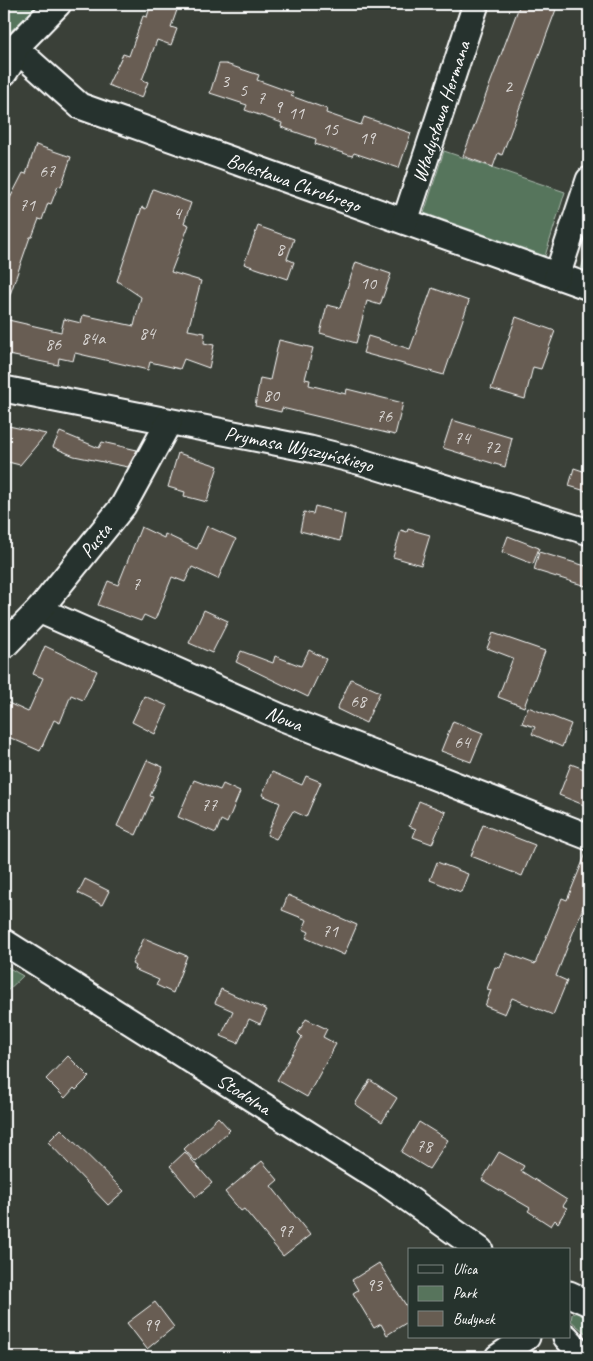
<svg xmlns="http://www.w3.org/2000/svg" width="593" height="1361" font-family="Caveat,sans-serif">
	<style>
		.green { fill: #57745c; stroke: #abbaae }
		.building { fill: #675d52; stroke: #fff }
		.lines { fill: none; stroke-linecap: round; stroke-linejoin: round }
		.minor-casing { stroke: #fff; stroke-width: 29 }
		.minor { stroke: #26332d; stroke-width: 25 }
		.labels { text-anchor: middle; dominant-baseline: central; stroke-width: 4.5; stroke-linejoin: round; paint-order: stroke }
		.number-label { font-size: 18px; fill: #d9d6d4 }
		.street-label { font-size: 20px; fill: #fff; stroke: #26332d }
	</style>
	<rect width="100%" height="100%" fill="#3a4038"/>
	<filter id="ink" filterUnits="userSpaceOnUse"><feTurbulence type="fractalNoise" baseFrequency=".02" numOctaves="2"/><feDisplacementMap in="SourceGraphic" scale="10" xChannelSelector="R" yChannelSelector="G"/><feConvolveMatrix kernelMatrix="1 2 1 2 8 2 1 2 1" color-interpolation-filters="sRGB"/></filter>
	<g filter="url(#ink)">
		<g class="green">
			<path d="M 4,4 L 40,4 L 4,37 Z"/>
			<path d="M 444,151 L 565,192 L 545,256 L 424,213 Z"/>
			<path d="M 589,245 L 589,272 L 581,269 Z"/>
			<path d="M 4,965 L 23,976 L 4,994 Z"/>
			<path d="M 577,1312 L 589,1315 L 589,1336 L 571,1321 L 572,1314 Z"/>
		</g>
		<g class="building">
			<path d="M 151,4 L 160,4 L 177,10 L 171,27 L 177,29 L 171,45 L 157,40 L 142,80 L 148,82 L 142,98 L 108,85 L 123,54 L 129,56 L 143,16 L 147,17 Z"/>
			<path d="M 520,4 L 558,4 L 502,155 L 498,153 L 493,167 L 463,156 Z"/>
			<path d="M 219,64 L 226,64 L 259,75 L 257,80 L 293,93 L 291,96 L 327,109 L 326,113 L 361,125 L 364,117 L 411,133 L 399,168 L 354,153 L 352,156 L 315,144 L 316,139 L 281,127 L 282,123 L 245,110 L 247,105 L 210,93 Z"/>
			<path d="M 36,145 L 71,157 L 61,187 L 58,186 L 51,204 L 48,203 L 42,220 L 39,219 L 32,237 L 30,237 L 6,306 L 4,305 L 4,210 L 23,173 L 26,174 Z"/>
			<path d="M 153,189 L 191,203 L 184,223 L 189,225 L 171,272 L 201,281 L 188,330 L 205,333 L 204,343 L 214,345 L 209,368 L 184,359 L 180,369 L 150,362 L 148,370 L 75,353 L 73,361 L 59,358 L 58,365 L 4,354 L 4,319 L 61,332 L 64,319 L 81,323 L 83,315 L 134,326 L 141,297 L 117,281 L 142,207 L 146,209 Z"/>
			<path d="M 258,226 L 294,239 L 287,259 L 294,262 L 288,279 L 244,264 Z"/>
			<path d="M 356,262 L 391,274 L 380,305 L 367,301 L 356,343 L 320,333 L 327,305 L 340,308 Z"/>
			<path d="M 432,288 L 469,301 L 444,375 L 363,353 L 368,336 L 410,349 Z"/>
			<path d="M 516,317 L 555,331 L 541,369 L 533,367 L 525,399 L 491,389 Z"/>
			<path d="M 279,340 L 313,348 L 305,379 L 310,380 L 309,385 L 346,394 L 347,389 L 403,403 L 395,435 L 282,408 L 281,412 L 255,406 L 260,378 L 270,380 Z"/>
			<path d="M 452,420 L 512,438 L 505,467 L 443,448 Z"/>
			<path d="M 4,425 L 46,434 L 20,465 L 4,461 Z"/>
			<path d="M 60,432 L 99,448 L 102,442 L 137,450 L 128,467 L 74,456 L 53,447 Z"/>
			<path d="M 178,453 L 218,466 L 207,502 L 184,496 L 185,492 L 168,487 Z"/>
			<path d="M 574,468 L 589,473 L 589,492 L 569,486 Z"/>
			<path d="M 315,506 L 345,514 L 340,541 L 300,531 L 304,512 L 313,514 Z"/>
			<path d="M 207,526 L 236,539 L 218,579 L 192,567 L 185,582 L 172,577 L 155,620 L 144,615 L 141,621 L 98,605 L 108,581 L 118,585 L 141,527 L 164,538 L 165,534 L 197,549 Z"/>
			<path d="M 408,529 L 430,535 L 421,565 L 393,557 L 401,530 L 407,532 Z"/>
			<path d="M 508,536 L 539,548 L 533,564 L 502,552 Z"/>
			<path d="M 539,552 L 589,567 L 589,587 L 534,570 Z"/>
			<path d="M 204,610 L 228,621 L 212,653 L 189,643 Z"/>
			<path d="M 493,633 L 545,651 L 524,707 L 498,697 L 513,658 L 487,648 Z"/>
			<path d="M 45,646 L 97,671 L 83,700 L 71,695 L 60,723 L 54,720 L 40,751 L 4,735 L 4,701 L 28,712 L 43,678 L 33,674 Z"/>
			<path d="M 309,650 L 326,659 L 308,697 L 236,662 L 241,651 L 273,663 L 275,656 L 301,666 Z"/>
			<path d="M 351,679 L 380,692 L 366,723 L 337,709 Z"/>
			<path d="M 144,696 L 168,706 L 155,734 L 132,722 Z"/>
			<path d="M 528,707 L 571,724 L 562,747 L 532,734 L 535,727 L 522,723 Z"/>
			<path d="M 453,721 L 483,733 L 471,762 L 441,751 Z"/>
			<path d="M 147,760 L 163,767 L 150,796 L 153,797 L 136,835 L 117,826 Z"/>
			<path d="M 571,764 L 589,771 L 589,807 L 559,795 Z"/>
			<path d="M 272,772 L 302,785 L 306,776 L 321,782 L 306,817 L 293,811 L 276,839 L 267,835 L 280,803 L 262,795 Z"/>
			<path d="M 194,780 L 220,790 L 223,784 L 240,792 L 227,823 L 221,820 L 216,833 L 178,817 Z"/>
			<path d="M 419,801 L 446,812 L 432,844 L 413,837 L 416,829 L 409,826 Z"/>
			<path d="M 483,825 L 535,845 L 522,876 L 471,856 Z"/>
			<path d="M 587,851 L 589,851 L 589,892 L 556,976 L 567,981 L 553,1015 L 512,998 L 505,1014 L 485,1006 L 491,990 L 487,989 L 495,967 L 500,968 L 506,953 L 535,964 L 562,898 L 567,900 Z"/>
			<path d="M 437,862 L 468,874 L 461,892 L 430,880 Z"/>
			<path d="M 85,879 L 109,891 L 102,905 L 78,893 Z"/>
			<path d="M 288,895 L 357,925 L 344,955 L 306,938 L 309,932 L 303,929 L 307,920 L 282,910 Z"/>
			<path d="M 144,938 L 187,956 L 173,993 L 156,985 L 159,980 L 134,969 L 135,966 L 132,964 Z"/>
			<path d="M 221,989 L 267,1010 L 260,1024 L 249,1019 L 238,1043 L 221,1036 L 233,1011 L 215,1003 Z"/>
			<path d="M 306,1019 L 327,1029 L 323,1037 L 336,1044 L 307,1097 L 277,1080 L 302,1037 L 298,1033 Z"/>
			<path d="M 68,1056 L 89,1077 L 76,1090 L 74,1088 L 65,1098 L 46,1079 Z"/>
			<path d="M 370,1080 L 397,1098 L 382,1122 L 355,1104 Z"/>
			<path d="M 218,1117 L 230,1130 L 196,1162 L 184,1149 Z"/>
			<path d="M 419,1122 L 448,1140 L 429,1169 L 401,1152 Z"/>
			<path d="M 61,1129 L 124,1191 L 108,1205 L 48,1142 Z"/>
			<path d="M 185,1152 L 212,1183 L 196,1197 L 170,1166 Z"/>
			<path d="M 499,1152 L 524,1166 L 521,1171 L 567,1200 L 563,1206 L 567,1208 L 558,1223 L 555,1220 L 551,1226 L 528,1211 L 530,1208 L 482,1180 Z"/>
			<path d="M 262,1161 L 278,1180 L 271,1186 L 310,1235 L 283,1256 L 244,1209 L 241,1211 L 225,1192 Z"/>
			<path d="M 379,1263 L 409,1310 L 409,1321 L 387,1335 L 381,1324 L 374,1328 L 353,1293 L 358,1290 L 352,1280 Z"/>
			<path d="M 155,1302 L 174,1327 L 147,1349 L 127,1323 Z"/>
		</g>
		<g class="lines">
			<g class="minor-casing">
				<g id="minor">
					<path id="s1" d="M 15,48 L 80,106 L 589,287"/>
					<path d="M 4,73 L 10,64 L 15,48 L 58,4"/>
					<path id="s2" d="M 405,221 L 476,4"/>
					<path d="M 557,276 L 589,180"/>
					<path id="s3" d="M 4,389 L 310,449 L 362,462 L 589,532"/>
					<path id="s4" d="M 39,610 L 283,718 L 589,837"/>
					<path id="s5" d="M 4,646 L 39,610 L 123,506 L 169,422"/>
					<path id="s6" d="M 4,942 L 389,1185 L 480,1250"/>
					<path d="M 569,1294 L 589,1303"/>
					<path d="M 566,1337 L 584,1357"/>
					<path d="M 498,1357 L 527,1337"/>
				</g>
			</g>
			<use href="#minor" class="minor"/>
		</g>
	</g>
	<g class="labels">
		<g class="number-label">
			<text x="225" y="81">3</text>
			<text x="508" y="86">2</text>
			<text x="243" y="90">5</text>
			<text x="261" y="98">7</text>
			<text x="278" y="107">9</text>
			<text x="296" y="113">11</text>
			<text x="330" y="129">15</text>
			<text x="367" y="138">19</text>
			<text x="47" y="171">67</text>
			<text x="27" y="205">71</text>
			<text x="177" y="213">4</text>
			<text x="280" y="249">8</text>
			<text x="368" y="283">10</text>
			<text x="147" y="333">84</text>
			<text x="93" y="338">84a</text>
			<text x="53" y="344">86</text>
			<text x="271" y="395">80</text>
			<text x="384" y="416">76</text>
			<text x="462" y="438">74</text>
			<text x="492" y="447">72</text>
			<text x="136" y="584">7</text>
			<text x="358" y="701">68</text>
			<text x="462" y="742">64</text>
			<text x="209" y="805">77</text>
			<text x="330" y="931">71</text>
			<text x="424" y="1146">78</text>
			<text x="285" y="1231">97</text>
			<text x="374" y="1285">93</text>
			<text x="151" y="1325">99</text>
		</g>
		<g class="street-label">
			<text stroke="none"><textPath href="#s2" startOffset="115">Władysława Hermana</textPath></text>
			<text stroke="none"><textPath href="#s1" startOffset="314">Bolesława Chrobrego</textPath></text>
			<text stroke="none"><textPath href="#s3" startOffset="301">Prymasa Wyszyńskiego</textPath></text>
			<text stroke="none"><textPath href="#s5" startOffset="140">Pusta</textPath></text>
			<text stroke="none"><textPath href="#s4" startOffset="268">Nowa</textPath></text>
			<text stroke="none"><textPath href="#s6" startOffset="284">Stodolna</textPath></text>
		</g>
	</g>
	<rect width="593" height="1361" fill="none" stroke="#26332d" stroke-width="20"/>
	<rect x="10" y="10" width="573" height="1341" fill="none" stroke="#fff" stroke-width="2" filter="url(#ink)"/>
	<rect x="408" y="1248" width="162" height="90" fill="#26332d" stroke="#7d8581"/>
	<rect x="418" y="1265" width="25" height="8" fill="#26332d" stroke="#7d8581"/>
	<text x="453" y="1274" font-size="15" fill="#ffffff">Ulica</text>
	<rect x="418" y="1286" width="25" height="15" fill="#57745c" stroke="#7d8581"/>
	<text x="453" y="1298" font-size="15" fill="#ffffff">Park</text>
	<rect x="418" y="1311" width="25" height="15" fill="#675d52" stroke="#7d8581"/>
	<text x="453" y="1324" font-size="15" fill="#ffffff">Budynek</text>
</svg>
